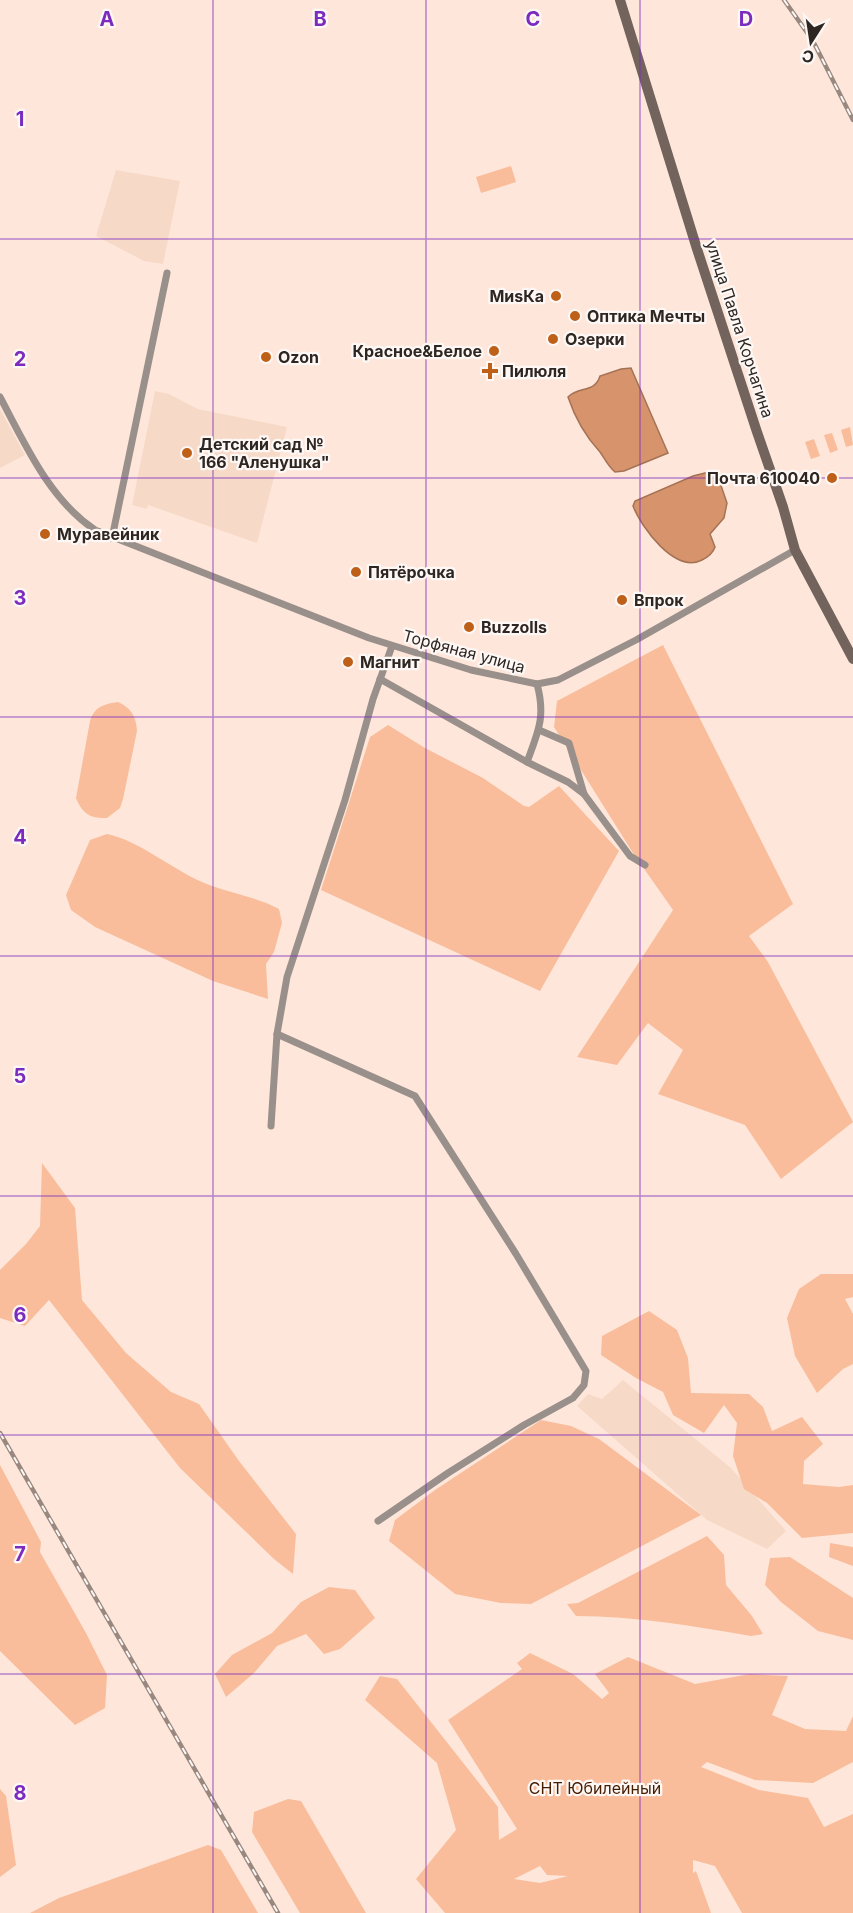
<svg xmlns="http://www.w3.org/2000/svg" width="853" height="1913" font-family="Inter,sans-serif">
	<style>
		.built { fill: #f7d9c7 }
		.green { fill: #f9bd9b; fill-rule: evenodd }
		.water { fill: #d7936b; stroke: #a47255; stroke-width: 1.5 }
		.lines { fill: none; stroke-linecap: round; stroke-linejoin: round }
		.street { stroke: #9a908b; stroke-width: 7 }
		.secondary { stroke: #72645d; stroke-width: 10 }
		.rail-casing { stroke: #98887f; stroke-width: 4.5 }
		.rail { stroke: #fdf8f6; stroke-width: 2; stroke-dasharray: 7; stroke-linecap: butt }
		.grid { fill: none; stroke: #7b2cbf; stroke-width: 1.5; stroke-opacity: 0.55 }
		.poi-dot { fill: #bf6019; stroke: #fdf8f6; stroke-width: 2 }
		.labels { text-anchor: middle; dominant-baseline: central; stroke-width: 4.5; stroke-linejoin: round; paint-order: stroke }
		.poi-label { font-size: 16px; font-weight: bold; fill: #2e2621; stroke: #fdf8f6; text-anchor: start }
		.street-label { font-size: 16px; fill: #2e2621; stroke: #fdf8f6 }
		.park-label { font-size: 16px; fill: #471d00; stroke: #fdf8f6 }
		.grid-label { font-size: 20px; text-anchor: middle; font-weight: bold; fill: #7b2cbf; stroke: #fdf8f6; stroke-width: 4.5; stroke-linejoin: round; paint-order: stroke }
	</style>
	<rect width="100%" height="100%" fill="#fee7da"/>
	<g class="built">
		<path d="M 116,170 L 180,181 L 163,264 L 144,261 L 96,236 Z"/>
		<path d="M 155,391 L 169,394 L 198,409 L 287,427 L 257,543 L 148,505 L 147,509 L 132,505 Z"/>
		<path d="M 0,409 L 25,455 L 0,468 Z"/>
		<path d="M 623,1380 L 731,1468 L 786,1531 L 767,1549 L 707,1520 L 577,1406 L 588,1394 L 602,1399 Z"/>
	</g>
	<g class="green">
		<path d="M 511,166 L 516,182 L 481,193 L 476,177 Z"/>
		<path d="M 850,427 L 853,445 L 846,447 L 841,430 Z"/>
		<path d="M 832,433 L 838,450 L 830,453 L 824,435 Z"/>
		<path d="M 814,439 L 820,456 L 811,459 L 805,442 Z"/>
		<path d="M 663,645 L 793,904 L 749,936 L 768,962 L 853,1122 L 781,1179 L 745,1125 L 658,1094 L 683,1050 L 648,1023 L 617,1065 L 577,1057 L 673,910 L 633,853 L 554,727 L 557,701 Z"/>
		<path d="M 118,702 C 131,708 136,716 137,731 L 123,799 L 120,808 L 107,818 C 91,819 82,814 76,798 L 90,721 C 94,707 104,704 118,702 Z"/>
		<path d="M 388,725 L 425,748 L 483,778 L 524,806 L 529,807 L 559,786 L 619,851 L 540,991 L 321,890 L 370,737 Z"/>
		<path d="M 107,834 C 140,841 170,868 202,882 C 227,893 255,896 279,909 L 282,923 L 274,952 L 266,964 L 268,999 L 213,981 L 95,927 L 71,910 L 66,895 L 90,840 Z"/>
		<path d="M 42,1163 L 75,1208 L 82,1300 L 126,1353 L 171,1392 L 199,1404 L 239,1461 L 296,1534 L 293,1574 L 274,1559 L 180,1468 L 49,1300 L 25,1326 L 0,1318 L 0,1270 L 26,1244 L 40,1226 Z"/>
		<path d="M 821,1274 L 853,1274 L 853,1297 L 845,1299 L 853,1314 L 853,1364 L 843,1369 L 817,1393 L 795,1356 L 787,1318 L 799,1289 Z"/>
		<path d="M 649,1311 L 677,1330 L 688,1358 L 691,1393 L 749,1394 L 763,1407 L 772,1431 L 802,1417 L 823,1444 L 804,1461 L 803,1484 L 839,1487 L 853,1485 L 853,1533 L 802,1538 L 767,1503 L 744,1489 L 733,1456 L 737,1423 L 724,1405 L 704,1433 L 673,1415 L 663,1392 L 636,1378 L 601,1355 L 602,1336 Z"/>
		<path d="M 541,1420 L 571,1426 L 599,1439 L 701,1515 L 531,1604 L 501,1603 L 455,1594 L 389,1541 L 395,1520 L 435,1490 Z"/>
		<path d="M 0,1465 L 41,1542 L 40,1552 L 86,1633 L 107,1675 L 105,1708 L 75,1725 L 0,1651 Z"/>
		<path d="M 707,1536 L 724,1555 L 726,1585 L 752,1616 L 763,1634 L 751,1636 C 693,1626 635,1616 576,1616 L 567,1604 L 578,1603 Z"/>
		<path d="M 830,1543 L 853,1547 L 853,1566 L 829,1557 Z"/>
		<path d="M 790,1557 L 853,1598 L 853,1640 L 818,1631 L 781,1602 L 765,1585 L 770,1558 Z"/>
		<path d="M 329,1587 L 355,1590 L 375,1618 L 340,1649 L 324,1654 L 306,1634 L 277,1646 L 254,1673 L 226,1697 L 215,1674 L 232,1655 L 272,1633 L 301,1602 Z"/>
		<path d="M 530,1653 L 573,1674 L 602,1699 L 609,1693 L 595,1674 L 628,1657 L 695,1684 L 750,1674 L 788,1676 L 772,1715 L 805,1729 L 846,1731 L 853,1716 L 853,1762 L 813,1783 L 755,1780 L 707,1762 L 701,1767 L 759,1790 L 808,1798 L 824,1827 L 853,1814 L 853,1913 L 742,1913 L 715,1866 L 693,1860 L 693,1873 L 696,1871 L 711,1913 L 445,1913 L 416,1879 L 456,1830 L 437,1763 L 365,1700 L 380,1676 L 397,1679 L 498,1807 L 499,1840 L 517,1829 L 448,1720 L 522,1669 L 517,1663 ZM 540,1866 L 547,1875 L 568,1876 L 540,1883 L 514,1879 Z"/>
		<path d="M 0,1789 L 6,1796 L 16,1865 L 0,1877 Z"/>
		<path d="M 288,1799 L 301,1801 L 366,1913 L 300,1913 L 252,1832 L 254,1812 Z"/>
		<path d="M 208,1845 L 221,1850 L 258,1913 L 30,1913 L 59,1898 Z"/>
	</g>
	<g class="water">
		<path d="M 631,368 L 668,453 L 624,471 L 615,472 C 608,466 605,459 600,452 C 586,437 575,418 568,397 C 579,386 595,393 600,376 L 621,369 Z"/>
		<path d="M 709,472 L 717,474 L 727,503 L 724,518 L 710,534 L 715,547 C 713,553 708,557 702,560 C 675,574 641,527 633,506 L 635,501 L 693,476 Z"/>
	</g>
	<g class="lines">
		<g class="street">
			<path d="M 0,397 C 25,444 49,499 95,530 L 369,638 L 471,670 L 537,684 L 558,680 L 636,640 L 795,550"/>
			<path d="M 112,538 L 167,273"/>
			<path d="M 380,679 L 527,762 C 538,732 546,717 537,684"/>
			<path d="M 539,730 L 569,743 L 584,794 L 630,856 L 645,865"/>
			<path d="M 527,762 L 568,782 L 584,794"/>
			<path d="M 277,1034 L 415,1096 L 516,1254 L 586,1371 L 584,1385 L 573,1398 L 524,1425 L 448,1473 L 378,1521"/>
			<path d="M 271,1126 L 277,1034 L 287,977 L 345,800 L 373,699 L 392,646"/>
		</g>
		<path class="secondary" d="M 620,0 L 697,249 L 757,432 L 783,507 L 795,550 L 853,659"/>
		<g class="rail-casing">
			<g id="rail">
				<path d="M 784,0 L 813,41 L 853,120"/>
				<path d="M 0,1433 L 278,1913"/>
			</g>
		</g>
		<use href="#rail" class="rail"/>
	</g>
	<path class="grid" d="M 213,0 L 213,1913M 426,0 L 426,1913M 640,0 L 640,1913M 0,239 L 853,239M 0,478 L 853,478M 0,717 L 853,717M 0,956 L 853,956M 0,1196 L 853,1196M 0,1435 L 853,1435M 0,1674 L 853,1674"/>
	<g class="poi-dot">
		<circle cx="556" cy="296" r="6"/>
		<circle cx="575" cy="316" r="6"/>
		<circle cx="553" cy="339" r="6"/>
		<circle cx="494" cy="351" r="6"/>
		<circle cx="266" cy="357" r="6"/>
		<path d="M487 362h6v6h6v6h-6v6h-6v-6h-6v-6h6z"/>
		<circle cx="187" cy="453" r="6"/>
		<circle cx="832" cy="478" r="6"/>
		<circle cx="45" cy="534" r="6"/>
		<circle cx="356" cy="572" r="6"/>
		<circle cx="622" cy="600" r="6"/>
		<circle cx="469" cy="627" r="6"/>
		<circle cx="348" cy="662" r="6"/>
	</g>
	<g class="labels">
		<g class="poi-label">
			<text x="544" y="296" text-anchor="end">МиsКа</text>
			<text x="587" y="316">Оптика Мечты</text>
			<text x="565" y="339">Озерки</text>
			<text x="482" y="351" text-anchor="end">Красное&amp;Белое</text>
			<text x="278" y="357">Ozon</text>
			<text x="502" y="371">Пилюля</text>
			<text x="199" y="444">Детский сад №<tspan x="199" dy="18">166 "Аленушка"</tspan></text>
			<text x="820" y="478" text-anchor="end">Почта 610040</text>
			<text x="57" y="534">Муравейник</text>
			<text x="368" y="572">Пятёрочка</text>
			<text x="634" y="600">Впрок</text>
			<text x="481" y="627">Buzzolls</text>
			<text x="360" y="662">Магнит</text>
		</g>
		<g class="street-label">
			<text transform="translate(740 329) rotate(72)">улица Павла Корчагина</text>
			<text transform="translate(464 651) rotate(15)">Торфяная улица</text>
		</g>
		<g class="park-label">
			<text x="595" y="1788">СНТ Юбилейный</text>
		</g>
	</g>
	<g class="grid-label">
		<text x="107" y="26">A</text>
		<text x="320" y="26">B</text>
		<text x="533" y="26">C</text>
		<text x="746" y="26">D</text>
		<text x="20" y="126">1</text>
		<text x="20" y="366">2</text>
		<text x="20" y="605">3</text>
		<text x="20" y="844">4</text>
		<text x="20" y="1083">5</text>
		<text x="20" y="1322">6</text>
		<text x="20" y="1561">7</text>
		<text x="20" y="1800">8</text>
	</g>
	<g transform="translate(811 42) rotate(192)" stroke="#fdf8f6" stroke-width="4.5" paint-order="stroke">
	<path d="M0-4.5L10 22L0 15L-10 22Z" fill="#2e2621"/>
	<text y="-9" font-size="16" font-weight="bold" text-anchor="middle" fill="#2e2621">С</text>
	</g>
</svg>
